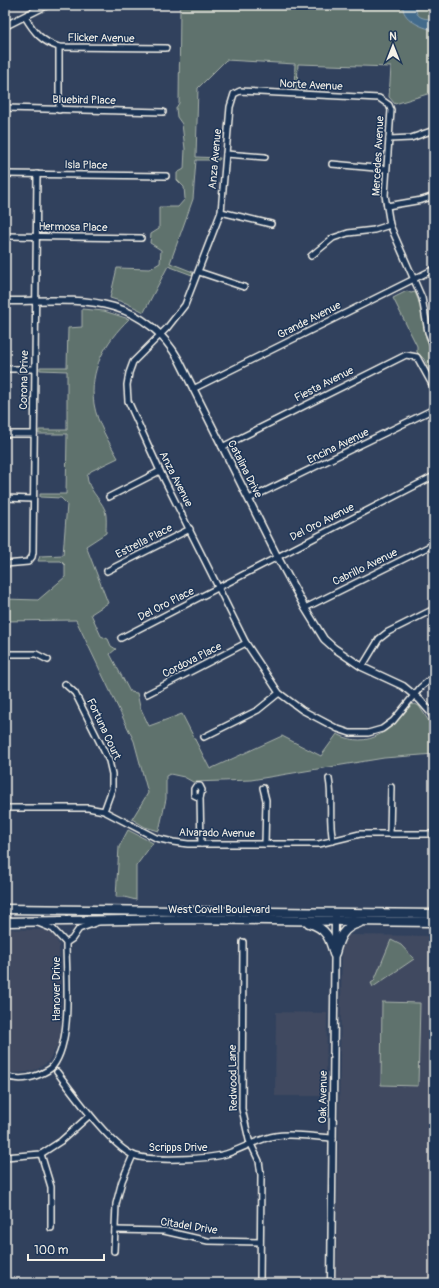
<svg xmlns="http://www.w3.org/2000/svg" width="439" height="1288" font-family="Pangolin,sans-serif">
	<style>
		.built { fill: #3f4a61 }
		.green { fill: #5e726d; stroke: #a9b2aa }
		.water { fill: #436a8b; stroke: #8aa0b0 }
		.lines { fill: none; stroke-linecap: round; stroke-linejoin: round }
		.minor-casing { stroke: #f4f1e8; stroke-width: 8 }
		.tertiary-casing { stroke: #f4f1e8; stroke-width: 9 }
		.primary-casing { stroke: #f4f1e8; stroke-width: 11 }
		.minor { stroke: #1d3557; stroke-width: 5 }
		.tertiary { stroke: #1d3557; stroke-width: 6 }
		.primary { stroke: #1d3557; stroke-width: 8 }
		.labels { text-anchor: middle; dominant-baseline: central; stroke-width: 3; stroke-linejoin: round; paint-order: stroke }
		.street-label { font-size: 11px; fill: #f4f1e8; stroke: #1d3557 }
	</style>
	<rect width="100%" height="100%" fill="#31415d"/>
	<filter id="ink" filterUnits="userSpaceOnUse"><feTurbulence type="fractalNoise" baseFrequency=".025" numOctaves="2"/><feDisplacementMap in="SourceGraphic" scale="8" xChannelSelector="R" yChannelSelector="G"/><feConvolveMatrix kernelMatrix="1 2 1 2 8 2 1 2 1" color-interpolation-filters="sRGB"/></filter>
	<g filter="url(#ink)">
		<g class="built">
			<path d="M 5,929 L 47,930 L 55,935 L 59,945 L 61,1035 L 58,1045 L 48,1062 L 38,1069 L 27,1072 L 14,1073 L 5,1070 Z"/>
			<path d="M 348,935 L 434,936 L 434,1283 L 336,1283 L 342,946 Z"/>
			<path d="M 276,1012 L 327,1013 L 326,1096 L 275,1096 Z"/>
		</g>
		<g class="green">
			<path d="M 180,5 L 434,5 L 434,92 L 395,104 L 389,97 L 391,67 L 298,64 L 297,89 L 294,89 L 295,64 L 226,60 L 198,88 L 196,157 L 220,158 L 219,160 L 196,160 L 193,199 L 170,263 L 193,272 L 192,275 L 168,266 L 144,312 L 126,303 L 110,298 L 117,268 L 150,269 L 160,263 L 161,250 L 150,243 L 151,234 L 159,229 L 159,207 L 178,207 L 185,199 L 184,187 L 177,180 L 177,173 L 184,169 L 185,149 L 182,124 L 177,117 L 176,108 L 179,103 Z"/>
			<path d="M 407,291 L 411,293 L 415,292 L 421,307 L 426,338 L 434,355 L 434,379 L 424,359 L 417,352 L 417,346 L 393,298 Z"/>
			<path d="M 82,309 L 104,311 L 129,319 C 105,342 89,370 94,404 C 97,423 109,442 118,458 L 91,471 L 87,476 C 88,490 100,498 105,510 C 107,516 106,526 106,533 L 86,546 L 108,603 L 91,614 L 101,636 L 108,639 L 111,646 L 116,649 L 110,654 L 130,692 L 137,693 L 140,707 L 149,726 L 182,714 L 210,769 L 282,736 L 321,756 L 337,734 C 370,751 391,729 411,705 L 415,704 L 419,706 L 434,729 L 434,754 L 384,758 L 251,780 L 193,782 L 184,777 L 170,774 L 166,776 L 166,799 L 159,831 L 145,827 L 132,819 L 148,793 L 134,741 L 76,620 L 5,621 L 5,599 L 38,600 L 65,577 L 65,565 L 61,561 L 38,561 L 40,556 L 63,555 L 67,504 L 61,498 L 40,497 L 40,494 L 66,494 L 67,434 L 39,434 L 39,430 L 67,430 L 67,371 L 40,370 L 40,367 L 67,367 L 68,328 L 82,327 Z"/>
			<path d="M 128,830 L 153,843 L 136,866 L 136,900 L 124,897 L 116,897 L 119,847 Z"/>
			<path d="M 391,940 L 401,945 L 414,959 L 373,987 L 371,983 L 374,981 Z"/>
			<path d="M 382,1002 L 420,1003 L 418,1086 L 381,1085 Z"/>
		</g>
		<path class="water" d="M 403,5 L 434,5 L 417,9 L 416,11 C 418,19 427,19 434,19 L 434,30 C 422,28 401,19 403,5 Z"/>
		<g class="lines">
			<g class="minor-casing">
				<g id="minor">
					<path d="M 25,17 C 34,32 42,42 59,47 L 166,48"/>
					<path d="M 59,47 L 59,110"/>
					<path d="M 5,108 L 163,112"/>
					<path d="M 389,139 L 411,138 L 434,130"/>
					<path d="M 226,154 L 265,157"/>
					<path d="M 332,164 L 386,169"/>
					<path d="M 5,174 L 166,176"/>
					<path d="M 387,206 L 422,200 L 434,196"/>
					<path d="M 221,212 L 271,224"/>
					<path d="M 5,236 L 141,238"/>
					<path d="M 311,256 L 333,238 L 348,233 L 374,230 L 390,225"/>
					<path d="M 199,272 L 244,287"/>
					<path d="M 434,347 L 428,332 L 422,298 L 390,225 L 385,195 L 391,110 L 389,105 L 379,98 L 240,91 L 234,94 L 230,107 L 221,212 L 185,305 L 167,328 L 133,362 L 129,373 L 127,385 L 128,401 L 160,471 L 246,643 L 279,693 L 302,710 L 338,729 L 350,733 L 368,733 L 382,729 L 393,721 L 420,688 L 434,676"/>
					<path d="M 5,369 L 34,369"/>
					<path d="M 193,389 L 434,269"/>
					<path d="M 5,434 L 34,434"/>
					<path d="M 222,447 L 406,355 L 417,357 L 434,388"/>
					<path d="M 109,497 L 160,471"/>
					<path d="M 5,498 L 33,499"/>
					<path d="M 249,499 L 434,409"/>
					<path d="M 5,564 L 28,562 L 32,557 L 33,552 L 37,174"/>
					<path d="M 107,571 L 190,529"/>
					<path d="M 305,608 L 434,544"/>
					<path d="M 121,638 L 434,476"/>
					<path d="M 5,654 L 36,654 L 48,660"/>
					<path d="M 362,667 L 379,639 L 388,632 L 434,609"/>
					<path d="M 65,684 L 75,693 L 109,761 L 112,774 L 112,789 L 104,811"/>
					<path d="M 147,694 L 246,643"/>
					<path d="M 204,737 L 258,710 L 279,693"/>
					<path d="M 329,779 C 333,799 328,820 333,841"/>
					<path d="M 263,788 L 266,800 L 265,844"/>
					<path d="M 200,798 L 194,795 L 194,789 L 196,786 L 200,786 L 202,790 L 200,798 L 201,844"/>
					<path d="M 5,808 L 88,808 L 104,811 L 156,838 L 173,842 L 188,844 L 319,844 L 360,834 L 434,834"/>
					<path d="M 390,833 L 391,787"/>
					<path d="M 243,942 L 242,1109 L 249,1140 L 259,1161 L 261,1175 L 260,1283"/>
					<path d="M 66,943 L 72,939 L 79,929 L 98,922"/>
					<path d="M 57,1072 C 73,1093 111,1146 133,1155 C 150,1162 209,1159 226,1154 C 242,1149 260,1138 275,1136 C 293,1133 315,1137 333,1138"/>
					<path d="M 5,1076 C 16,1080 26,1080 38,1075 C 43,1073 50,1070 53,1066 C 73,1041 66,975 66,943 L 53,929 L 38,923"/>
					<path d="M 41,1154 L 51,1187 L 51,1228"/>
					<path d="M 5,1157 L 41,1154 L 61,1141 L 90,1115"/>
					<path d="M 115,1230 L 164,1231 L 208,1241 L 260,1242"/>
					<path d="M 114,1251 L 116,1204 L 122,1181 L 133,1155"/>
				</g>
			</g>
			<g class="tertiary-casing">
				<g id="tertiary">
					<path d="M 5,26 L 47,5"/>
					<path d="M 5,301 C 74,301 139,290 179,360 L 277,556 L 305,608 L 324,639 L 334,648 L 362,667 L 403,686 L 420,700 L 434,716"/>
					<path d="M 331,1283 L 335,917"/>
				</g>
			</g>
			<g class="primary-casing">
				<g id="primary">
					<path d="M 5,909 L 434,914"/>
					<path d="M 5,922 L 186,919 L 434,922"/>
					<path d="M 309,923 C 326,928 330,938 334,954"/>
					<path d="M 335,953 C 339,938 343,927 359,923"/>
				</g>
			</g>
			<use href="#minor" class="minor"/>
			<use href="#tertiary" class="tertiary"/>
			<use href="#primary" class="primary"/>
		</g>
	</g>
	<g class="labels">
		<g class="street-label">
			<text transform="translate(101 38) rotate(1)">Flicker Avenue</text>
			<text transform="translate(311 85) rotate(3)">Norte Avenue</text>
			<text transform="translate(84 100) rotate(1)">Bluebird Place</text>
			<text transform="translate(378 156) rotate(-87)">Mercedes Avenue</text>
			<text transform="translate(215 159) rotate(-85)">Anza Avenue</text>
			<text transform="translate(86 165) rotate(1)">Isla Place</text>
			<text transform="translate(73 227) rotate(1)">Hermosa Place</text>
			<text transform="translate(309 320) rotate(-27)">Grande Avenue</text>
			<text transform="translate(24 380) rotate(-89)">Corona Drive</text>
			<text transform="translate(324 384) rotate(-27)">Fiesta Avenue</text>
			<text transform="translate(338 446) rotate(-26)">Encina Avenue</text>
			<text transform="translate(245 469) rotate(63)">Catalina Drive</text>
			<text transform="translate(176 479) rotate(63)">Anza Avenue</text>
			<text transform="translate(322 522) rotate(-27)">Del Oro Avenue</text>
			<text transform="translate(144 541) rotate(-27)">Estrella Place</text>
			<text transform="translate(365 567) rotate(-26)">Cabrillo Avenue</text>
			<text transform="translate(166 604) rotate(-27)">Del Oro Place</text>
			<text transform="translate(192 660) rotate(-27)">Cordova Place</text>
			<text transform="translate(104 729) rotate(65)">Fortuna Court</text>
			<text transform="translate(217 833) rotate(1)">Alvarado Avenue</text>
			<text x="219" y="909">West Covell Boulevard</text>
			<text transform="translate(56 989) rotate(-90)">Hanover Drive</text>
			<text transform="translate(233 1078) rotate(-91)">Redwood Lane</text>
			<text transform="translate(323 1097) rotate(-89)">Oak Avenue</text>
			<text x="178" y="1147">Scripps Drive</text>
			<text transform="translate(189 1226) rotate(9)">Citadel Drive</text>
		</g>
	</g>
	<rect width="439" height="1288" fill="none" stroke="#1d3557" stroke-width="20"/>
	<rect x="10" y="10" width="419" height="1268" fill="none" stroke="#f4f1e8" stroke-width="1.5" filter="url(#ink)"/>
	<g transform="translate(393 46)" stroke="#1d3557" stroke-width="3" paint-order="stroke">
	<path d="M0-3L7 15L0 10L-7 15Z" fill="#f4f1e8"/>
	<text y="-6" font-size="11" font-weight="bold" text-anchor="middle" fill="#f4f1e8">N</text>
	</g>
	<path d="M28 1254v6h76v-6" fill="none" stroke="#f4f1e8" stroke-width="2"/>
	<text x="34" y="1254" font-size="12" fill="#f4f1e8" stroke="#1d3557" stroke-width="3" paint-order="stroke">100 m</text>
</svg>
